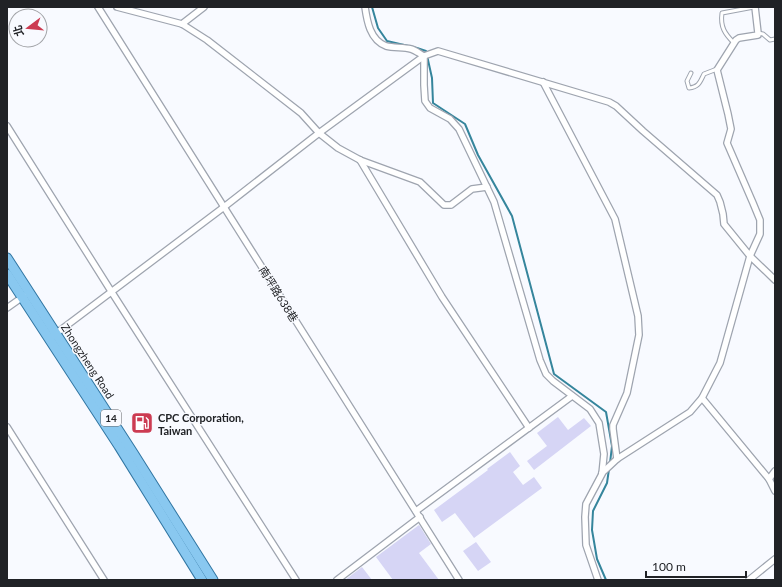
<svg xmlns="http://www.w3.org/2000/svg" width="782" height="587" font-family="Lato,'Noto Sans TC',sans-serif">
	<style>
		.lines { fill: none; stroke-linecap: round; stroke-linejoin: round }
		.stream { stroke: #35859c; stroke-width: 2 }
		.building { fill: #d6d5f5 }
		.service-casing { stroke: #9ea4af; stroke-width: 5 }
		.minor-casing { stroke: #9ea4af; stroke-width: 8 }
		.primary-casing { stroke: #3176a3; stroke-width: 11 }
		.service { stroke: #fff; stroke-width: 3 }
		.minor { stroke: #fff; stroke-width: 5.5 }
		.primary { stroke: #89c8f0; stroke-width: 9 }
		.labels { text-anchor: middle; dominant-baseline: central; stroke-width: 3; stroke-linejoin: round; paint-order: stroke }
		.shield { fill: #f8faff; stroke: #616367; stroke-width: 1 }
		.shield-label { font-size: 10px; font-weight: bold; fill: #202226 }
		.street-label { font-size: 11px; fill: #202226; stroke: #f8faff }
		.poi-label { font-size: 11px; font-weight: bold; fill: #202226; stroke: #f8faff; text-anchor: start }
	</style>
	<rect width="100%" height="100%" fill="#f8faff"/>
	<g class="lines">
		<g class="stream">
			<path d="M 372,7 L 378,28 L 387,41 L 417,48 L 426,51 L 432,78 L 433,103 L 465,124 L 478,155 L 512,216 L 554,374 L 606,412 L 612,446 L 610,463"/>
			<path d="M 606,580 L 597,559 L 592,530 L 593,511 L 607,483 L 609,469"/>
		</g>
	</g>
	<g class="building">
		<path d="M 558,417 L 568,430 L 584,418 L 591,426 L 534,470 L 527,461 L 547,446 L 537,433 Z"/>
		<path d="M 510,452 L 520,466 L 513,472 L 523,485 L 534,477 L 542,488 L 474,538 L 455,513 L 442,522 L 434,510 L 488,470 L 487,469 Z"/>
		<path d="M 419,525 L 431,544 L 419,553 L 439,580 L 393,580 L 376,557 Z"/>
		<path d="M 476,542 L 491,562 L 478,571 L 463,551 Z"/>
		<path d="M 362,567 L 372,580 L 345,580 Z"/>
	</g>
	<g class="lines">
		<g class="service-casing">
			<g id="service">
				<path d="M 758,33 L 763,34 L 770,40 L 775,39"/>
				<path d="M 734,43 C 725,34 720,27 722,13 L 754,7"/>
				<path d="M 691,73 L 687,81 L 689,88 C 699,87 700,82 704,74 L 717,69"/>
			</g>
		</g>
		<g class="minor-casing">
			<g id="minor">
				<path d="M 98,7 L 459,580"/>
				<path d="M 117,7 L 182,24 L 207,40 L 301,113 L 319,133 L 338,148 L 360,160 L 420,182 L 444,205 L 451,205 L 472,189 L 487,187"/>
				<path d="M 365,7 C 367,21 370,40 386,46 C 394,48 403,47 411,49 C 415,50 420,54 424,56 L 424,85 L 425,101 L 430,108 L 450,119 L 459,129 L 494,202 L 540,360 L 546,374 L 553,381 L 590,409 L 599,423 L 604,454 L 602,474 L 586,504 L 585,517 L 586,545 L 598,580"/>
				<path d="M 182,24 L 204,7"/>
				<path d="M 543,82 L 615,219 L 638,316 L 639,335 L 627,393 L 613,425 L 613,429 L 617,459"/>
				<path d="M 7,126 L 111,291 L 296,580"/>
				<path d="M 360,160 L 442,297 L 529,428"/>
				<path d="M 7,308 L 24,296"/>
				<path d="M 54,335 L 224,207 L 319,133 L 424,56 L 438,51 L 609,102 L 616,106 L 643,131 L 717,195 L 720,202 L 723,214 L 724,224 L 750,256 L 775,280"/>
				<path d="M 702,398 L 769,479 L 775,491"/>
				<path d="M 7,427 L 104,580"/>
				<path d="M 602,473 L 617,459 L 690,412 L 702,398 L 720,363 L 750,256 L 760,234 L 760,220 L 753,203 L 727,143 L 731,129 L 728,114 L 717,70 L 736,40 L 739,38 L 758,35 L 758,33 L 755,7"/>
				<path d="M 769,479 L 775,471"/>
				<path d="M 416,511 L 572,396"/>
				<path d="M 337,580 L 420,517"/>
				<path d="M 749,580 L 775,559"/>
			</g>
		</g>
		<g class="primary-casing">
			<g id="primary">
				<path d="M 7,258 L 29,292 L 133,453 L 213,580"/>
				<path d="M 7,274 L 119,446 L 202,580"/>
			</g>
		</g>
		<use href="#service" class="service"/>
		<use href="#minor" class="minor"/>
		<use href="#primary" class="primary"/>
	</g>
	<defs>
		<g id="fuel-square" transform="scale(1.15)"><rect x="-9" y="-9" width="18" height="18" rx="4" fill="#cc3b52" stroke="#f8faff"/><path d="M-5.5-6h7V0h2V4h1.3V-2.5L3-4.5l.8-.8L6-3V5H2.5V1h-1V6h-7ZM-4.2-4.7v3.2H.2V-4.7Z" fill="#fff"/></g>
	</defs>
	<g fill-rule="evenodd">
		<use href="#fuel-square" x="142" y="423"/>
	</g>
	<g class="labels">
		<rect class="shield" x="101" y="410" width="20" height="16" rx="3"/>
		<g class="shield-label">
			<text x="111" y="418">14</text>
		</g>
		<g class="street-label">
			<text transform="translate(279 294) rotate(58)">南坪路638巷</text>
			<text transform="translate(88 361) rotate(57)">Zhongzheng Road</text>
		</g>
		<g class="poi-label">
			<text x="158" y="417">CPC Corporation,<tspan x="158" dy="13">Taiwan</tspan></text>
		</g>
	</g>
	<rect width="782" height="587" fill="none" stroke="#202226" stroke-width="16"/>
	<g transform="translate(28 28) rotate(254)"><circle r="19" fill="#f8faff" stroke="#a2a4a8"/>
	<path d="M0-3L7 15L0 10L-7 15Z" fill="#cc3b52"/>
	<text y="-6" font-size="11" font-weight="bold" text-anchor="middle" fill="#202226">北</text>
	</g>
	<path d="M646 571v6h100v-6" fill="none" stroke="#202226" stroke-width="2"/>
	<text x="652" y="571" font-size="12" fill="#202226" stroke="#f8faff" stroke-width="3" paint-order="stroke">100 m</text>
</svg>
